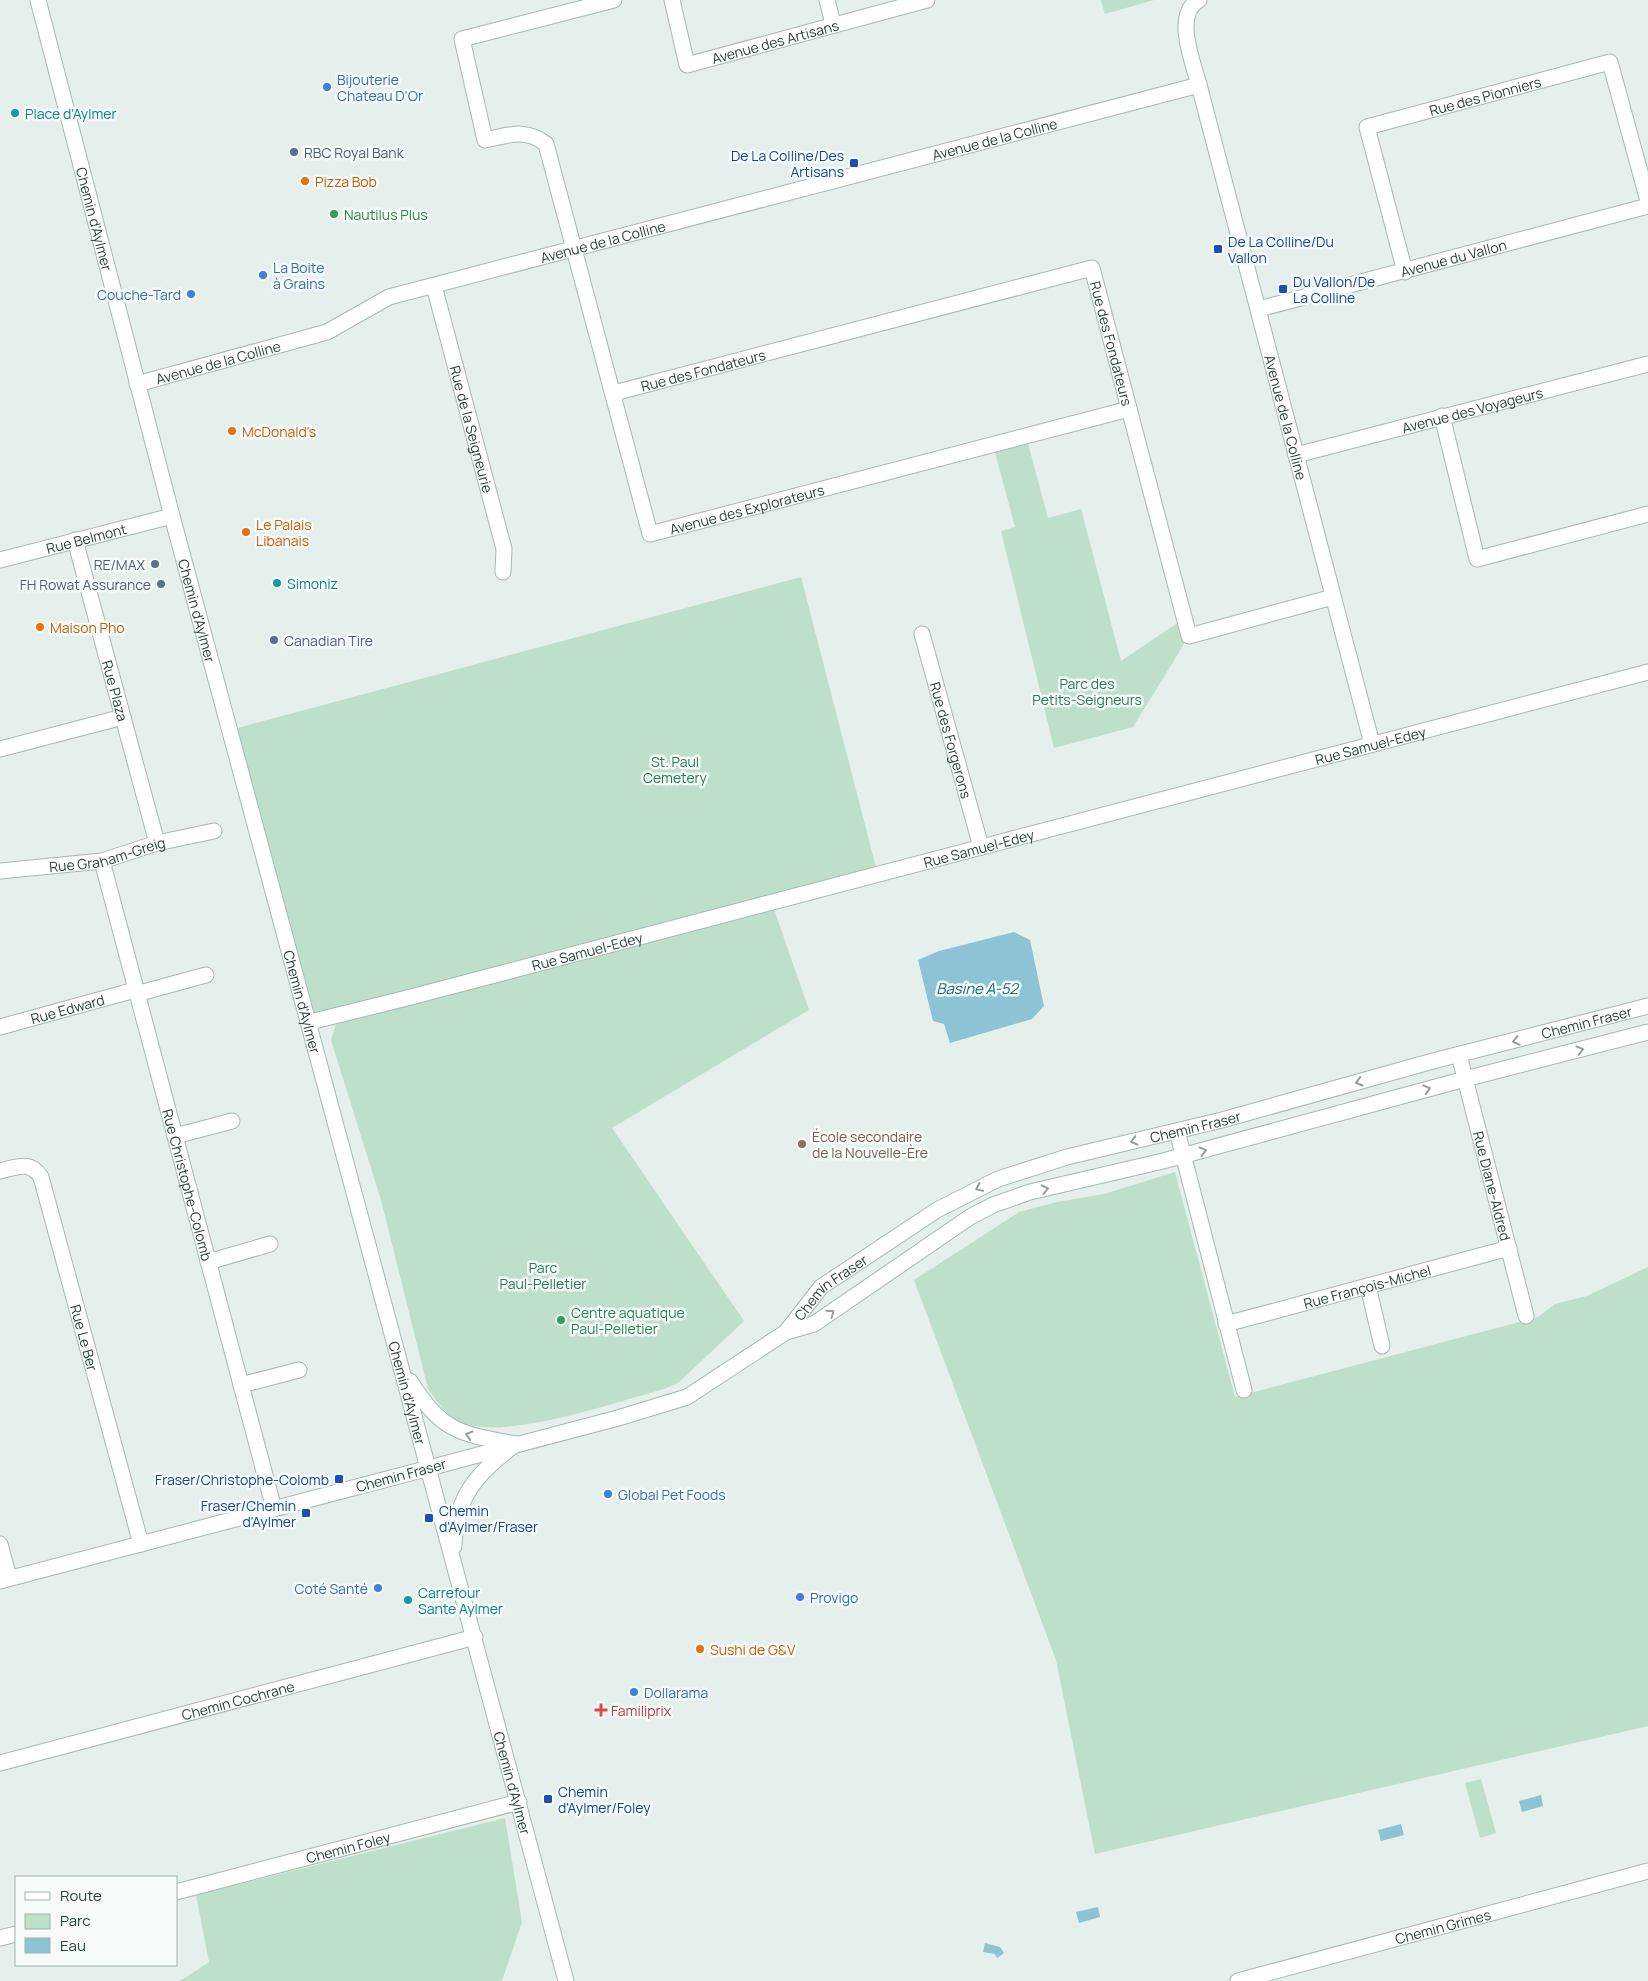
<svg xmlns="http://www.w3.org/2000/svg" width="1648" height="1981" font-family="Manrope,sans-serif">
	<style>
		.green { fill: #bee0ca }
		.water { fill: #8cc4d5 }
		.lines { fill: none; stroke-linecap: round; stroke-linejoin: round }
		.minor-casing { stroke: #a7b8b3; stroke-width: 17 }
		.tertiary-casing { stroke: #a7b8b3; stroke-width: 17 }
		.secondary-casing { stroke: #a3bbb4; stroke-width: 17 }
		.minor { stroke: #fff; stroke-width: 15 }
		.tertiary { stroke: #fff; stroke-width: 15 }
		.secondary { stroke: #fff; stroke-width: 15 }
		.oneway { stroke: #91a09e }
		.shop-dot { fill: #3f7fe0; stroke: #f6fbf9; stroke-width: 2 }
		.culture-dot { fill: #0f9aa8; stroke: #f6fbf9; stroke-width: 2 }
		.service-dot { fill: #5c6f8a; stroke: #f6fbf9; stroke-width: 2 }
		.transit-dot { fill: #1a4fb4; stroke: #f6fbf9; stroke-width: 2 }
		.food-dot { fill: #e8710a; stroke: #f6fbf9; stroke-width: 2 }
		.leisure-dot { fill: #2e9e5b; stroke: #f6fbf9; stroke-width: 2 }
		.education-dot { fill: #8d6e63; stroke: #f6fbf9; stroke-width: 2 }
		.health-dot { fill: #e0444e; stroke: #f6fbf9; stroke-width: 2 }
		.labels { text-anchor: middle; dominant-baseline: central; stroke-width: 5; stroke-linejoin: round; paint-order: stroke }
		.street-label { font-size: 14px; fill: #23423c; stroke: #f6fbf9 }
		.shop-label { font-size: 14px; fill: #366cbe; stroke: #f6fbf9; text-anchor: start }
		.culture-label { font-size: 14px; fill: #0d838f; stroke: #f6fbf9; text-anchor: start }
		.service-label { font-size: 14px; fill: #4e5e75; stroke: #f6fbf9; text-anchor: start }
		.transit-label { font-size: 14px; fill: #164399; stroke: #f6fbf9; text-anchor: start }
		.food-label { font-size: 14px; fill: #c56008; stroke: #f6fbf9; text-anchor: start }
		.leisure-label { font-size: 14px; fill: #27864d; stroke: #f6fbf9; text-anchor: start }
		.park-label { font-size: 14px; fill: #2b7b51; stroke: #f6fbf9 }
		.education-label { font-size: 14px; fill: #785e54; stroke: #f6fbf9; text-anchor: start }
		.health-label { font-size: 14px; fill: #be3a42; stroke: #f6fbf9; text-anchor: start }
		.water-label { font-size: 15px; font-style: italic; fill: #1a6781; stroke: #f6fbf9 }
	</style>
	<rect width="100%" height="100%" fill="#e5efeb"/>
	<g class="green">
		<path d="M 1101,0 L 1154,0 L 1105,14 Z"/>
		<path d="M 1026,436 L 1048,518 L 1081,509 L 1121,661 L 1185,618 L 1189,636 L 1133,727 L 1054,748 L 1001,531 L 1015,527 L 993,445 Z"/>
		<path d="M 801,577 L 878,875 L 310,1022 L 230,730 Z"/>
		<path d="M 774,909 L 809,1010 L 612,1128 L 744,1321 L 678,1383 L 664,1389 C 616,1402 508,1440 463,1423 C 448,1418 437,1401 428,1389 L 381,1200 L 331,1040 L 336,1024 Z"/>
		<path d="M 1175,1172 L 1235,1397 L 1538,1317 L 1555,1304 L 1587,1296 L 1648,1267 L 1648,1726 L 1095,1854 L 1056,1660 L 914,1280 L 1019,1212 L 1057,1202 L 1104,1194 Z"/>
		<path d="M 1481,1779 L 1496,1833 L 1480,1838 L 1465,1783 Z"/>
		<path d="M 505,1818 L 522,1922 L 502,1981 L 180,1981 L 209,1962 L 196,1895 Z"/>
	</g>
	<g class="water">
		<path d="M 1014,932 L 1030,940 L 1044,1006 L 1032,1019 L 950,1043 L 944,1024 L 933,1021 L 918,960 L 939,951 Z"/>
		<path d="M 1541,1795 L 1543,1806 L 1522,1812 L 1519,1801 Z"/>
		<path d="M 1401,1824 L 1404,1835 L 1381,1841 L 1378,1830 Z"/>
		<path d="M 1098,1907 L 1100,1917 L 1079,1923 L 1076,1912 Z"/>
		<path d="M 985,1943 L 1000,1947 L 1004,1953 L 997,1958 L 995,1954 L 983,1952 Z"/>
	</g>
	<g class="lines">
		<g class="minor-casing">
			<g id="minor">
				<path id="s1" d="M 614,0 L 462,39 L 485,140 C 509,135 526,128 546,144 L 650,534 L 1129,409"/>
				<path id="s2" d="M 672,0 L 687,65 L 927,0"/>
				<path d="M 827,0 L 833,24"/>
				<path d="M 1199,85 C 1193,62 1173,14 1199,0"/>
				<path id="s3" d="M 1405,272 L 1367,127 L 1610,62 L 1648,201"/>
				<path id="s4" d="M 434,286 L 504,549 L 503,572"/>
				<path id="s5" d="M 1259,309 L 1648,206"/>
				<path id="s6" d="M 137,384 L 327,332 L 389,297 L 1199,85 L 1372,744"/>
				<path id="s7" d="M 614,393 L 1092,268 L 1189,636 L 1333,597"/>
				<path d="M 1442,416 L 1477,559 L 1648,514"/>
				<path id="s8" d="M 1296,455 L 1648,364"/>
				<path id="s9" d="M 75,540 L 157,843"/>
				<path id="s10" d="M 0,560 L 172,516"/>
				<path id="s11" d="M 922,634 L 981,847"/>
				<path d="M 0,749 L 123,717"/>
				<path id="s12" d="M 102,861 L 274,1509"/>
				<path id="s13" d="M 0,871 L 102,861 L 157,843 L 214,831"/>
				<path d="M 136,994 L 206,975"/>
				<path id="s14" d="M 0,1027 L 135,990"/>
				<path id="s15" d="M 1459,1055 L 1526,1316"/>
				<path d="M 1177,1131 L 1244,1390"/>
				<path d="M 175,1136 L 232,1121"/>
				<path id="s16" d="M 0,1171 C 17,1167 30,1160 41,1177 L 141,1544"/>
				<path d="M 208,1262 L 270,1244"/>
				<path d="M 1368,1286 L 1382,1346"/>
				<path id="s17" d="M 1226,1324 L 1509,1248"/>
				<path d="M 786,1332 L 814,1324 L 970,1217 L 993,1205 L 1030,1192 L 1163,1161 L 1465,1079 L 1648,1032"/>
				<path d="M 241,1385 L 299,1370"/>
				<path id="s18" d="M 429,1468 L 618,1418 L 687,1397 L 786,1332 L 821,1287 L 937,1210 L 998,1179 L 1067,1157 L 1222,1120 L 1433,1061 L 1648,1006"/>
				<path d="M 0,1544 L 9,1578"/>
				<path id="s19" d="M 0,1763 L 475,1637"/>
				<path id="s20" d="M 176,1892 L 519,1802"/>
				<path d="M 0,1938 L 16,1934"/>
				<path id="s21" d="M 1238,1981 L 1648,1871"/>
			</g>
		</g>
		<g class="tertiary-casing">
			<g id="tertiary">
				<path id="s22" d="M 310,1022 L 407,998 L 1648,672"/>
				<path d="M 0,1581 L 429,1468"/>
			</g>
		</g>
		<g class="secondary-casing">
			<g id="secondary">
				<path id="s23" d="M 38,0 L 172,516 L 566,1981"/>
				<path d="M 410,1381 C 442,1432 460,1434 516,1444"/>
				<path d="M 454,1546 C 455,1496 478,1472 516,1444"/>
			</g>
		</g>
		<use href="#minor" class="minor"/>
		<use href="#tertiary" class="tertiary"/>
		<use href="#secondary" class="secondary"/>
	</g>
	<defs><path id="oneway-chevron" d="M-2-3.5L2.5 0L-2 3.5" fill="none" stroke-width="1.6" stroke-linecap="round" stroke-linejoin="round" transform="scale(1.25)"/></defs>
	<g class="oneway">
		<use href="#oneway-chevron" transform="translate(1516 1041) rotate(166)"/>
		<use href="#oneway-chevron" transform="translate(1580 1050) rotate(-15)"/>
		<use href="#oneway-chevron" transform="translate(1359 1082) rotate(164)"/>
		<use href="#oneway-chevron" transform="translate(1427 1089) rotate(-16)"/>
		<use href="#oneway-chevron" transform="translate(1134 1141) rotate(166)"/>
		<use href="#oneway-chevron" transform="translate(1203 1151) rotate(-15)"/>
		<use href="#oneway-chevron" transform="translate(979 1188) rotate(154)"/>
		<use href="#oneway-chevron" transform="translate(1045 1189) rotate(-13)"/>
		<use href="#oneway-chevron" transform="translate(831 1313) rotate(-35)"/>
		<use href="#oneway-chevron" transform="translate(469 1435) rotate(-164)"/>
	</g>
	<g class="shop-dot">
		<circle cx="327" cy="87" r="5"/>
		<circle cx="263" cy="275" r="5"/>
		<circle cx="191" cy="294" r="5"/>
		<circle cx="608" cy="1494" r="5"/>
		<circle cx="378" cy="1588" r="5"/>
		<circle cx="800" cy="1597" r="5"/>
		<circle cx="634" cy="1692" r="5"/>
	</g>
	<g class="culture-dot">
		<circle cx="15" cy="113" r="5"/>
		<circle cx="277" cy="583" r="5"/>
		<circle cx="408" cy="1600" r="5"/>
	</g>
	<g class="service-dot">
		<circle cx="294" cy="152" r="5"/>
		<circle cx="155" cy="564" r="5"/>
		<circle cx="161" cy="584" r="5"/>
		<circle cx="274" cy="640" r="5"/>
	</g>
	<g class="transit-dot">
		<rect x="849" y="158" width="10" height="10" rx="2.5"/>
		<rect x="1213" y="244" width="10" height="10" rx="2.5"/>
		<rect x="1278" y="284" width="10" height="10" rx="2.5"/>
		<rect x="334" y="1474" width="10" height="10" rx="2.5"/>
		<rect x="301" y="1508" width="10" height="10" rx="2.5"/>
		<rect x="424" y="1513" width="10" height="10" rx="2.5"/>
		<rect x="543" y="1794" width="10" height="10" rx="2.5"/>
	</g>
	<g class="food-dot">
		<circle cx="305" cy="181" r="5"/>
		<circle cx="232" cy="431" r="5"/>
		<circle cx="246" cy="532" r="5"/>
		<circle cx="40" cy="627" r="5"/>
		<circle cx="700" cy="1649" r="5"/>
	</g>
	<g class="leisure-dot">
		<circle cx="334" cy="214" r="5"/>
		<circle cx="561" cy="1320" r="5"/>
	</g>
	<circle class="education-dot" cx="802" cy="1144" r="5"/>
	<path class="health-dot" d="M598.5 1702.5h5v5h5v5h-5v5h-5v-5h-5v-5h5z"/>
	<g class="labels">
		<g class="street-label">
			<text stroke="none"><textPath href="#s2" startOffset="158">Avenue des Artisans</textPath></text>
			<text stroke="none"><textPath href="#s3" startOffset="272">Rue des Pionniers</textPath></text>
			<text stroke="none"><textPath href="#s6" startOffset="894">Avenue de la Colline</textPath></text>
			<text stroke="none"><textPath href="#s23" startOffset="226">Chemin d'Aylmer</textPath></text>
			<text stroke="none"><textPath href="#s6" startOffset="489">Avenue de la Colline</textPath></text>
			<text stroke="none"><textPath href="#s5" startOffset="201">Avenue du Vallon</textPath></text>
			<text stroke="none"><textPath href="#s7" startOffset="572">Rue des Fondateurs</textPath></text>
			<text stroke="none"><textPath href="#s6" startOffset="84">Avenue de la Colline</textPath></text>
			<text stroke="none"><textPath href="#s7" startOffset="92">Rue des Fondateurs</textPath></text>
			<text stroke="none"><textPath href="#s8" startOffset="182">Avenue des Voyageurs</textPath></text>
			<text stroke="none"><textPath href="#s6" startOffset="1449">Avenue de la Colline</textPath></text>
			<text stroke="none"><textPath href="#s4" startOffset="148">Rue de la Seigneurie</textPath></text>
			<text stroke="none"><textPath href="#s1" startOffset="828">Avenue des Explorateurs</textPath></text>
			<text stroke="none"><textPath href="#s10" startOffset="89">Rue Belmont</textPath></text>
			<text stroke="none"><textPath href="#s23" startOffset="631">Chemin d'Aylmer</textPath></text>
			<text stroke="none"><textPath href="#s9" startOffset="156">Rue Plaza</textPath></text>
			<text stroke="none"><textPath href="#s11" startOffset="110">Rue des Forgerons</textPath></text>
			<text stroke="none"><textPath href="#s22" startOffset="1096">Rue Samuel-Edey</textPath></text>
			<text stroke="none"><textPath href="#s22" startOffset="691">Rue Samuel-Edey</textPath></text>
			<text stroke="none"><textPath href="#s13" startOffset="109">Rue Graham-Greig</textPath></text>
			<text stroke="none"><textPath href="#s22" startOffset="286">Rue Samuel-Edey</textPath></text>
			<text stroke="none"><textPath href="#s23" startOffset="1036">Chemin d'Aylmer</textPath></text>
			<text stroke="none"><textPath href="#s14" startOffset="70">Rue Edward</textPath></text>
			<text stroke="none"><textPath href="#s18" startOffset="1260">Chemin Fraser</textPath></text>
			<text stroke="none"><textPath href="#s18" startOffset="855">Chemin Fraser</textPath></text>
			<text stroke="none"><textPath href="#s12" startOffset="335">Rue Christophe-Colomb</textPath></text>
			<text stroke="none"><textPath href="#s15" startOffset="135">Rue Diane-Aldred</textPath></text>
			<text stroke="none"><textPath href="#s17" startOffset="146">Rue François-Michel</textPath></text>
			<text stroke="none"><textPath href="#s18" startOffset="450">Chemin Fraser</textPath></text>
			<text stroke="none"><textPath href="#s16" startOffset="212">Rue Le Ber</textPath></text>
			<text stroke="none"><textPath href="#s23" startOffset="1441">Chemin d'Aylmer</textPath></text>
			<text transform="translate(401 1475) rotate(-15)">Chemin Fraser</text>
			<text stroke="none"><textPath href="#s19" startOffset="246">Chemin Cochrane</textPath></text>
			<text stroke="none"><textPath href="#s23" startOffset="1845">Chemin d'Aylmer</textPath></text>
			<text stroke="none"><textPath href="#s20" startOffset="178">Chemin Foley</textPath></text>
			<text stroke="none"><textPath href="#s21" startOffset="212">Chemin Grimes</textPath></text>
		</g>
		<g class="shop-label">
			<text x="337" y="79">Bijouterie<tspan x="337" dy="16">Chateau D'Or</tspan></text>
			<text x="273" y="267">La Boite<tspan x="273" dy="16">à Grains</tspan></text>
			<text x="181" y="294" text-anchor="end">Couche-Tard</text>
			<text x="618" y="1494">Global Pet Foods</text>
			<text x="368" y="1588" text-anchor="end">Coté Santé</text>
			<text x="810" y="1597">Provigo</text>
			<text x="644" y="1692">Dollarama</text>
		</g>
		<g class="culture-label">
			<text x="25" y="113">Place d'Aylmer</text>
			<text x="287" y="583">Simoniz</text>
			<text x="418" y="1592">Carrefour<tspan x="418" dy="16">Sante Aylmer</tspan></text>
		</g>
		<g class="service-label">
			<text x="304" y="152">RBC Royal Bank</text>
			<text x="145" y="564" text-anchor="end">RE/MAX</text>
			<text x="151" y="584" text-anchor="end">FH Rowat Assurance</text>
			<text x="284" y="640">Canadian Tire</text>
		</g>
		<g class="transit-label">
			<text x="844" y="155" text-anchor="end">De La Colline/Des<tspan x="844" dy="16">Artisans</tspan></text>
			<text x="1228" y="241">De La Colline/Du<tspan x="1228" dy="16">Vallon</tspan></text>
			<text x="1293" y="281">Du Vallon/De<tspan x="1293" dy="16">La Colline</tspan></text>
			<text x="329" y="1479" text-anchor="end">Fraser/Christophe-Colomb</text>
			<text x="296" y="1505" text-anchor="end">Fraser/Chemin<tspan x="296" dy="16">d'Aylmer</tspan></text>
			<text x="439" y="1510">Chemin<tspan x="439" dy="16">d'Aylmer/Fraser</tspan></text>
			<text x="558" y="1791">Chemin<tspan x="558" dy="16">d'Aylmer/Foley</tspan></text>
		</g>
		<g class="food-label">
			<text x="315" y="181">Pizza Bob</text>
			<text x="242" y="431">McDonald's</text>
			<text x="256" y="524">Le Palais<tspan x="256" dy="16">Libanais</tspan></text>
			<text x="50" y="627">Maison Pho</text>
			<text x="710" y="1649">Sushi de G&amp;V</text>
		</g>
		<g class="leisure-label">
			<text x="344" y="214">Nautilus Plus</text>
			<text x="571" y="1312">Centre aquatique<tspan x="571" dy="16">Paul-Pelletier</tspan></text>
		</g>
		<g class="park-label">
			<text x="1087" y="683">Parc des<tspan x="1087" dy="16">Petits-Seigneurs</tspan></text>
			<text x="675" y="761">St. Paul<tspan x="675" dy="16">Cemetery</tspan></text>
			<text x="543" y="1267">Parc<tspan x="543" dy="16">Paul-Pelletier</tspan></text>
		</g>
		<g class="education-label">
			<text x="812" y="1136">École secondaire<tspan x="812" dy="16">de la Nouvelle-Ère</tspan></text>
		</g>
		<g class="health-label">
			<text x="611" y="1710">Familiprix</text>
		</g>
		<g class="water-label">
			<text x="977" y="988">Basine A-52</text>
		</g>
	</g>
	<rect x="15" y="1876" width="162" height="90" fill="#f6fbf9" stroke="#a2b1ad"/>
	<rect x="25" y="1892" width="25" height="8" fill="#ffffff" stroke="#a2b1ad"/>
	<text x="60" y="1901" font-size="15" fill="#23423c">Route</text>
	<rect x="25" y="1914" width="25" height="15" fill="#bee0ca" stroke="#a2b1ad"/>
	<text x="60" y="1926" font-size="15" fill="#23423c">Parc</text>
	<rect x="25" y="1938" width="25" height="15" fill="#8cc4d5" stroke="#a2b1ad"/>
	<text x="60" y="1951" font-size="15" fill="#23423c">Eau</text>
</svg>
